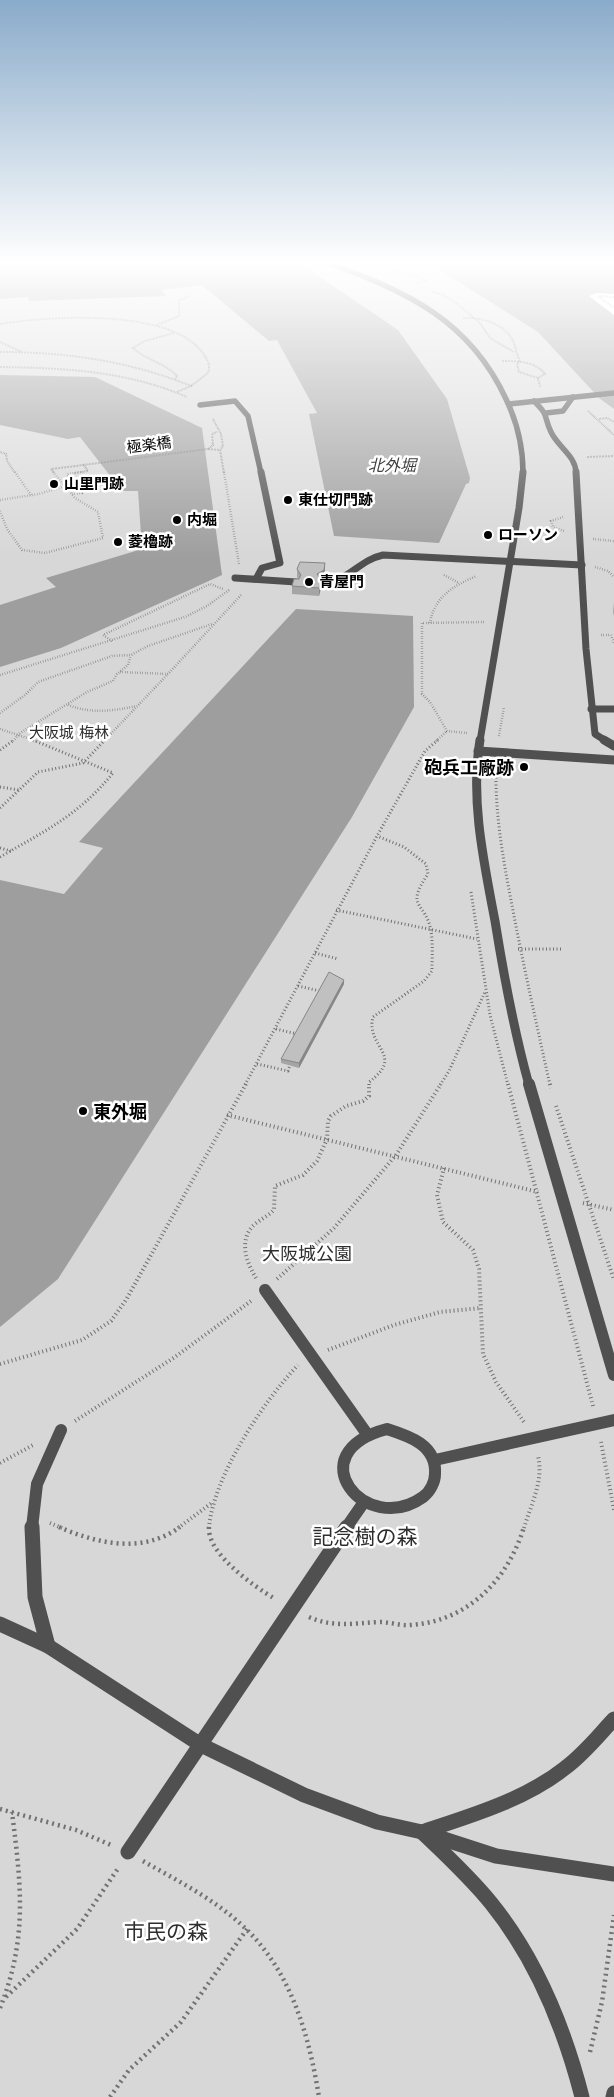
<svg xmlns="http://www.w3.org/2000/svg" width="614" height="2097" font-family="'Work Sans','Noto Sans JP',sans-serif">
	<style>
		.green { fill: #d7d7d7 }
		.water { fill: #9e9e9e }
		.lines { fill: none; stroke-linecap: round; stroke-linejoin: round }
		.path-far4 { stroke: #727272; stroke-width: 2; stroke-dasharray: 0.5 1; stroke-linecap: butt }
		.path-far3 { stroke: #727272; stroke-width: 2.5; stroke-dasharray: 0.5 2; stroke-linecap: butt }
		.path-far2 { stroke: #727272; stroke-width: 3; stroke-dasharray: 1 2.5; stroke-linecap: butt }
		.path-far1 { stroke: #727272; stroke-width: 4; stroke-dasharray: 1 3; stroke-linecap: butt }
		.path { stroke: #727272; stroke-width: 4.5; stroke-dasharray: 2 4; stroke-linecap: butt }
		.lane-far2 { stroke: #505050; stroke-width: 5.5 }
		.lane-far1 { stroke: #505050; stroke-width: 7 }
		.lane { stroke: #505050; stroke-width: 9 }
		.street-far4 { stroke: #505050; stroke-width: 5.5 }
		.street-far3 { stroke: #505050; stroke-width: 7 }
		.street-far2 { stroke: #505050; stroke-width: 9 }
		.street-far1 { stroke: #505050; stroke-width: 12 }
		.street { stroke: #505050; stroke-width: 15 }
		.wall { fill: #a5a5a5 }
		.shaded-wall { fill: #868686 }
		.building { fill: #c0c0c0; stroke: #868686 }
		.poi-dot { fill: #000; stroke: #fff; stroke-width: 2 }
		.labels { text-anchor: middle; dominant-baseline: central; stroke-width: 5; stroke-linejoin: round; paint-order: stroke }
		.far-street-label { font-size: 15px; fill: #000; stroke: #fff }
		.far-poi-label { font-size: 15px; font-weight: bold; fill: #000; stroke: #fff; text-anchor: start }
		.far-park-label { font-size: 15px; fill: #2e2e2e; stroke: #fff }
		.far-water-label { font-size: 16px; font-style: italic; fill: #3f3f3f; stroke: #fff }
		.poi-label { font-size: 18px; font-weight: bold; fill: #000; stroke: #fff; text-anchor: end }
		.park-label { font-size: 18px; fill: #2e2e2e; stroke: #fff }
		.near-park-label { font-size: 21px; fill: #2e2e2e; stroke: #fff }
	</style>
	<rect width="100%" height="100%" fill="#fff"/>
	<path class="green" d="M 0,264 L 430,264 L 539,332 L 600,399 L 614,409 L 614,2097 L 0,2097 Z"/>
	<g class="water">
		<path d="M 0,264 L 301,264 L 398,330 L 447,399 L 470,478 L 469,483 L 466,484 L 439,543 L 334,536 L 309,414 L 317,413 L 277,340 L 269,341 L 202,285 L 161,290 L 166,296 L 29,301 L 28,297 L 0,299 Z"/>
		<path d="M 430,264 L 614,264 L 614,294 L 596,293 L 589,296 L 614,315 L 614,409 L 600,399 L 538,332 Z"/>
		<path d="M 0,375 L 95,377 L 202,428 L 222,575 L 61,648 L 0,667 L 0,605 L 56,587 L 46,578 L 142,549 L 138,491 L 122,491 L 80,437 L 68,439 L 0,425 Z"/>
		<path d="M 296,609 L 413,616 L 414,707 L 352,817 L 58,1279 L 0,1327 L 0,880 L 64,894 L 103,848 L 79,842 Z"/>
	</g>
	<g class="lines">
		<g class="path-far4">
			<path d="M 392,270 L 427,280 L 415,284"/>
			<path d="M 432,292 L 441,294 L 455,302 L 480,323 L 490,338 L 514,352"/>
			<path d="M 614,297 L 598,296 L 614,308"/>
			<path d="M 463,318 C 480,317 503,323 512,339 C 516,346 516,354 520,361 L 517,364 L 519,372 L 538,378"/>
			<path d="M 0,324 C 49,316 169,308 202,352 C 207,359 211,364 208,373 L 191,386"/>
			<path d="M 157,325 L 179,316 L 179,300 L 190,296"/>
			<path d="M 174,333 L 145,341 L 133,348 C 146,360 165,363 177,376 L 175,379"/>
			<path d="M 0,342 L 22,352"/>
			<path d="M 0,352 C 67,352 129,361 191,386 L 177,392"/>
			<path d="M 502,361 C 517,361 535,361 545,374 L 538,378 L 540,387"/>
			<path d="M 0,367 C 65,368 127,371 187,397"/>
			<path d="M 588,411 L 614,435"/>
			<path d="M 213,419 L 221,434 L 223,446 L 220,450 L 224,473"/>
			<path d="M 599,419 L 607,418 L 614,422"/>
			<path d="M 208,449 L 213,445 L 212,434 L 217,432"/>
			<path d="M 208,449 L 220,450"/>
			<path d="M 0,452 L 6,454 L 7,461 L 15,473"/>
			<path d="M 587,457 L 614,456"/>
			<path d="M 51,469 L 54,473"/>
			<path d="M 52,469 L 208,449"/>
			<path d="M 74,473 L 88,471 L 83,464"/>
		</g>
		<g class="path-far3">
			<path d="M 15,472 L 31,495"/>
			<path d="M 224,472 L 239,564"/>
			<path d="M 72,494 L 82,493 L 67,474 L 83,472"/>
			<path d="M 0,500 L 39,494 L 65,486"/>
			<path d="M 0,511 L 7,529 L 22,550 L 45,553 L 103,538 L 98,512 L 75,498 L 53,472"/>
			<path d="M 563,517 L 551,521 L 553,527 L 564,531"/>
			<path d="M 593,539 L 614,541"/>
			<path d="M 595,567 L 608,571 L 614,577"/>
			<path d="M 444,575 L 459,583"/>
			<path d="M 430,623 C 434,597 454,585 477,576"/>
			<path d="M 601,635 L 611,635 L 614,644"/>
			<path d="M 112,641 L 103,635 L 210,584 L 223,589"/>
			<path d="M 120,672 L 168,674 L 242,594"/>
			<path d="M 0,675 L 185,617 L 207,606 L 229,590"/>
			<path d="M 68,705 C 92,714 112,711 137,706"/>
			<path d="M 0,713 L 25,695 L 38,682 L 112,656 L 131,655 L 148,646 L 212,624"/>
			<path d="M 0,729 L 36,741"/>
			<path d="M 467,733 L 447,731 L 430,702 L 422,694 L 422,623 L 484,622"/>
			<path d="M 499,736 L 504,707"/>
			<path d="M 13,741 L 20,733 L 87,692 L 113,681 L 117,674 L 128,665 L 131,655"/>
			<path d="M 104,741 L 168,674"/>
			<path d="M 436,741 L 447,731"/>
		</g>
		<g class="path-far2">
			<path d="M 0,750 L 14,740"/>
			<path d="M 496,767 C 495,811 502,853 510,895 C 522,959 536,1022 550,1085"/>
			<path d="M 0,787 L 19,790 L 38,772 L 83,763 L 105,740"/>
			<path d="M 0,808 L 19,790"/>
			<path d="M 0,848 L 11,851"/>
			<path d="M 0,857 C 45,831 79,815 113,773 L 33,740"/>
			<path d="M 471,892 L 490,1015 L 508,1085"/>
			<path d="M 336,910 L 477,939"/>
			<path d="M 518,949 L 561,949"/>
			<path d="M 315,953 L 338,959"/>
			<path d="M 298,986 L 320,991"/>
			<path d="M 276,1029 L 297,1034"/>
			<path d="M 257,1064 L 288,1071 L 290,1065"/>
			<path d="M 245,1085 L 377,836 L 425,751 L 438,740"/>
			<path d="M 369,1085 L 369,1082 C 406,1055 365,1047 373,1017 L 424,981 L 432,971 C 432,958 433,944 431,931 C 426,901 404,909 428,874 L 426,864 L 404,847 L 377,836"/>
			<path d="M 440,1085 L 449,1071 L 485,992"/>
		</g>
		<g class="path-far1">
			<path d="M 508,1084 L 593,1406"/>
			<path d="M 550,1084 L 551,1088"/>
			<path d="M 556,1106 L 614,1280"/>
			<path d="M 227,1115 L 538,1192"/>
			<path d="M 444,1168 L 437,1195 L 443,1222 L 473,1250 L 479,1269 L 483,1354 L 496,1382 L 524,1422"/>
			<path d="M 583,1203 L 614,1210"/>
			<path d="M 256,1278 C 246,1262 238,1239 255,1224 C 261,1219 268,1216 274,1210 L 275,1186 L 303,1175 L 317,1161 L 327,1139 L 328,1121 L 331,1116 L 346,1106 L 363,1101 L 369,1096 L 369,1084"/>
			<path d="M 277,1279 L 334,1228 L 396,1155 L 441,1084"/>
			<path d="M 328,1350 L 394,1325 L 440,1312 L 481,1308"/>
			<path d="M 0,1364 L 82,1340 L 111,1321 L 126,1300 L 246,1084"/>
			<path d="M 75,1421 L 175,1357 L 251,1301"/>
			<path d="M 601,1442 L 614,1510"/>
			<path d="M 0,1463 L 35,1444"/>
			<path d="M 50,1523 L 62,1528"/>
			<path d="M 178,1528 L 213,1502"/>
			<path d="M 209,1528 C 213,1477 263,1402 298,1365"/>
			<path d="M 524,1528 C 531,1504 544,1481 538,1456"/>
		</g>
		<g class="path">
			<path d="M 59,1527 C 98,1544 143,1554 180,1527"/>
			<path d="M 209,1527 C 207,1554 254,1586 275,1599"/>
			<path d="M 309,1617 C 334,1628 354,1623 380,1622 C 390,1622 400,1626 411,1625 C 469,1621 508,1579 524,1527"/>
			<path d="M 0,1809 L 76,1830 L 111,1845"/>
			<path d="M 143,1861 C 178,1881 216,1900 245,1928 C 292,1973 309,2036 319,2097"/>
			<path d="M 6,1997 L 77,1929 L 119,1867"/>
			<path d="M 0,2008 C 28,1938 21,1885 12,1812"/>
			<path d="M 590,2052 L 602,2002 L 614,1915"/>
			<path d="M 110,2097 L 129,2070 L 181,2022 L 247,1929"/>
		</g>
		<g class="lane-far2">
			<path d="M 534,401 C 550,417 543,415 551,432 C 558,447 576,456 576,473"/>
			<path d="M 509,404 L 614,393"/>
			<path d="M 546,413 L 563,411 L 573,397"/>
		</g>
		<g class="lane-far1">
			<path d="M 576,472 L 586,649 L 595,734 L 606,741"/>
			<path d="M 591,709 L 614,709"/>
		</g>
		<path class="lane" d="M 604,740 L 614,746"/>
		<g class="street-far4">
			<path d="M 331,264 C 408,292 470,321 506,399 C 517,422 523,447 523,473"/>
			<path d="M 200,405 L 235,401 L 248,416 L 261,473"/>
		</g>
		<g class="street-far3">
			<path d="M 235,578 L 296,582"/>
			<path d="M 256,579 L 262,568 L 280,563 L 261,472"/>
			<path d="M 322,583 C 352,580 357,561 383,555 L 582,565"/>
			<path d="M 480,741 L 519,508 L 523,472"/>
		</g>
		<g class="street-far2">
			<path d="M 480,740 C 470,799 484,863 495,921 C 504,977 514,1031 529,1085"/>
			<path d="M 478,751 L 614,760"/>
		</g>
		<g class="street-far1">
			<path d="M 529,1084 L 614,1375"/>
			<path d="M 265,1290 L 367,1434"/>
			<path d="M 387,1429 C 409,1436 437,1445 435,1474 C 435,1482 430,1492 423,1497 C 366,1538 296,1453 387,1429 Z"/>
			<path d="M 435,1460 L 614,1420"/>
			<path d="M 32,1528 L 37,1484 L 61,1430"/>
			<path d="M 346,1528 L 364,1502"/>
		</g>
		<g class="street">
			<path d="M 32,1527 L 35,1597 L 48,1646"/>
			<path d="M 0,1624 L 48,1646 L 201,1745 L 304,1795 L 377,1822 L 422,1832 L 496,1856 L 614,1874"/>
			<path d="M 128,1852 L 347,1527"/>
			<path d="M 582,2097 C 564,2027 537,1960 491,1903 C 470,1877 446,1855 422,1832 C 470,1816 525,1800 565,1768 C 584,1754 598,1736 614,1719"/>
			<path d="M 613,2097 L 614,2093"/>
		</g>
	</g>
	<g class="wall">
		<path d="M 297,569 L 325,570 L 323,577 L 320,579 L 321,588 L 319,596 L 292,594 L 292,586 L 298,579 L 297,577 Z"/>
		<path d="M 614,602 L 614,616 L 613,612 Z"/>
		<path d="M 344,984 L 299,1068 L 281,1063 L 281,1059 Z"/>
	</g>
	<g class="shaded-wall">
		<path d="M 325,563 L 325,570 L 323,577 L 317,582 L 317,574 Z"/>
		<path d="M 321,580 L 321,588 L 319,596 L 319,588 Z"/>
		<path d="M 344,980 L 344,984 L 299,1068 L 299,1063 Z"/>
	</g>
	<g class="building">
		<path d="M 300,562 L 325,563 L 324,570 L 317,574 L 321,580 L 319,588 L 292,586 L 294,579 L 299,579 L 301,575 L 297,569 Z"/>
		<path d="M 329,972 L 344,980 L 299,1063 L 281,1059 Z"/>
	</g>
	<linearGradient id="sky" x2="0" y2="1"><stop stop-color="#8aabca"/><stop offset="0.47" stop-color="#fff"/><stop offset="1" stop-color="#fff" stop-opacity="0"/></linearGradient>
	<rect width="614" height="558" fill="url(#sky)"/>
	<g class="poi-dot">
		<circle cx="54" cy="484" r="5"/>
		<circle cx="288" cy="500" r="5"/>
		<circle cx="177" cy="520" r="5"/>
		<circle cx="488" cy="535" r="5"/>
		<circle cx="118" cy="542" r="5"/>
		<circle cx="309" cy="582" r="5"/>
		<circle cx="524" cy="767" r="5"/>
		<circle cx="83" cy="1111" r="5"/>
	</g>
	<g class="labels">
		<g class="far-street-label">
			<text transform="translate(149 445) rotate(-7)">極楽橋</text>
		</g>
		<g class="far-poi-label">
			<text x="64" y="484">山里門跡</text>
			<text x="298" y="500">東仕切門跡</text>
			<text x="187" y="520">内堀</text>
			<text x="498" y="535">ローソン</text>
			<text x="128" y="542">菱櫓跡</text>
			<text x="319" y="582">青屋門</text>
		</g>
		<g class="far-park-label">
			<text x="69" y="733">大阪城 梅林</text>
		</g>
		<g class="far-water-label">
			<text x="392" y="465">北外堀</text>
		</g>
		<g class="poi-label">
			<text x="514" y="767">砲兵工廠跡</text>
			<text x="93" y="1111" text-anchor="start">東外堀</text>
		</g>
		<g class="park-label">
			<text x="307" y="1253">大阪城公園</text>
		</g>
		<g class="near-park-label">
			<text x="365" y="1536">記念樹の森</text>
			<text x="166" y="1931">市民の森</text>
		</g>
	</g>
</svg>
